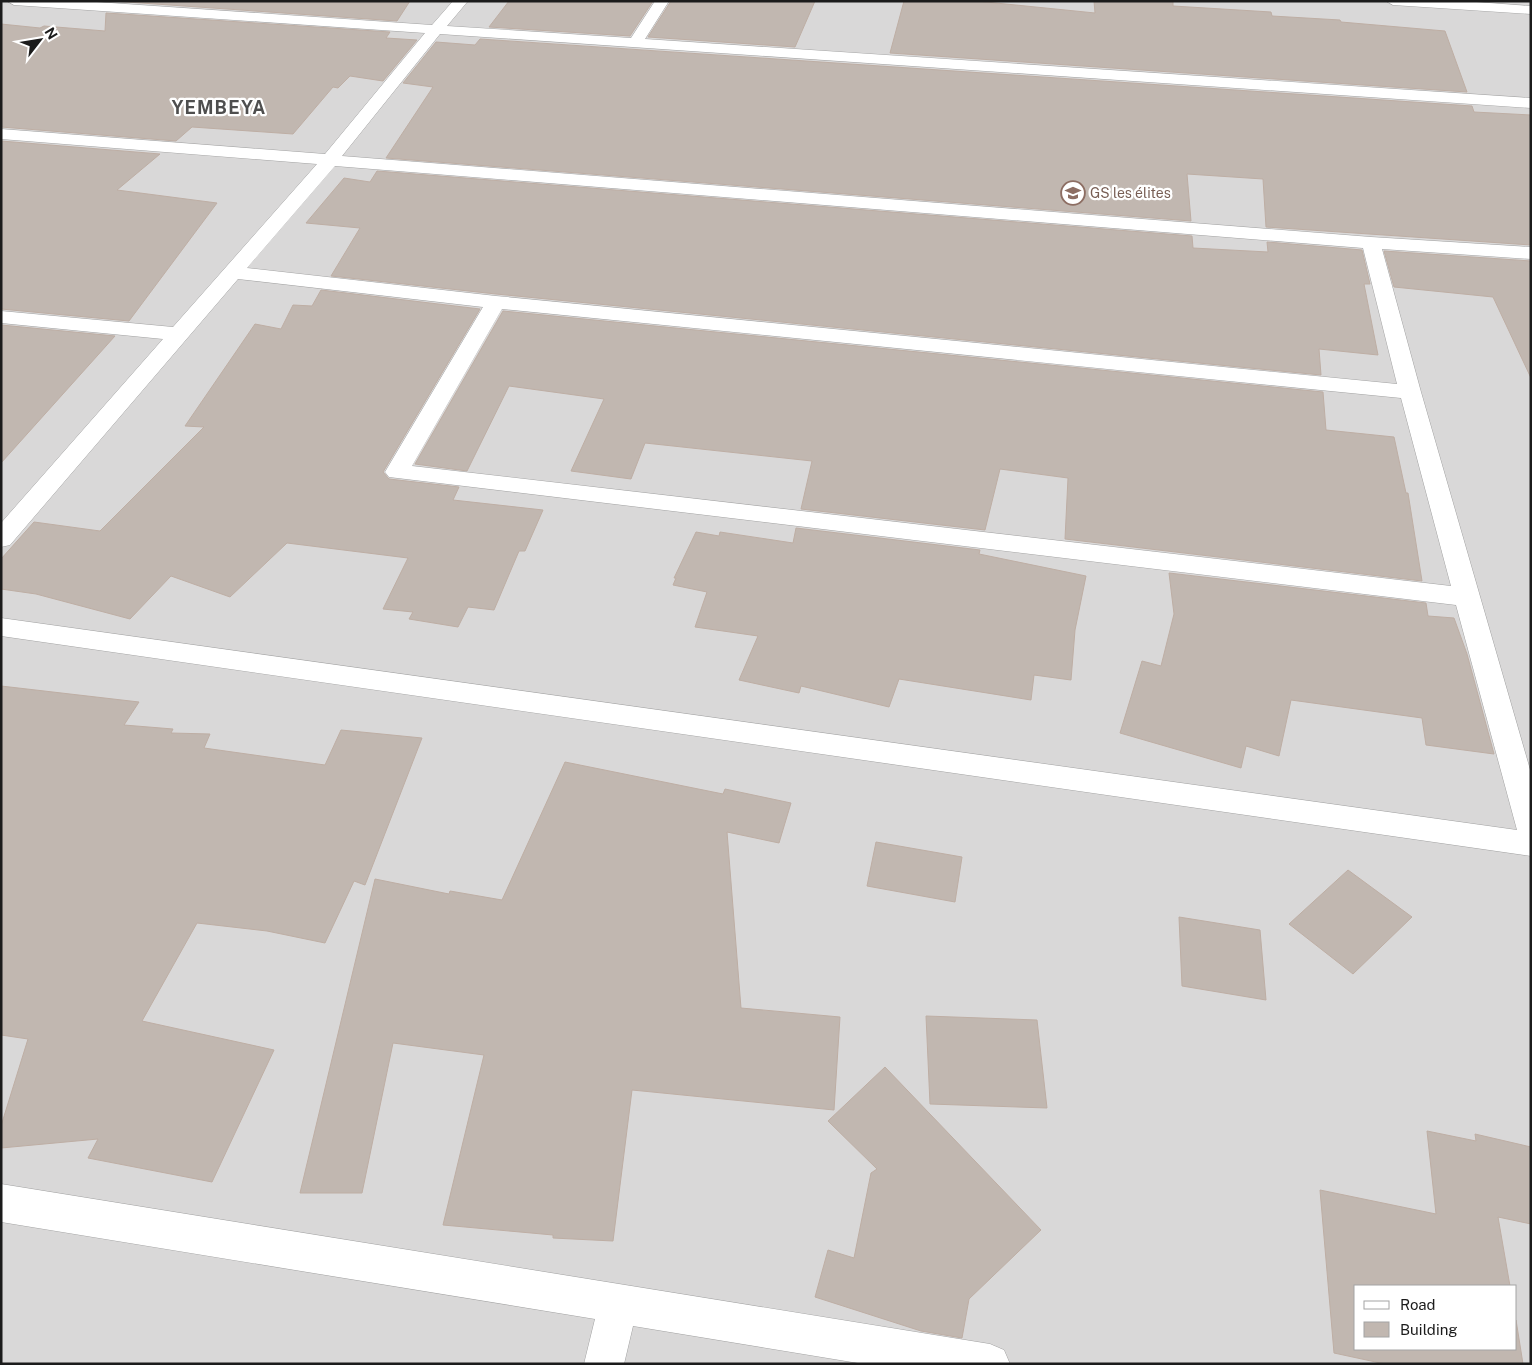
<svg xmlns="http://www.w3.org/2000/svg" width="1532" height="1365" font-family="'Public Sans',sans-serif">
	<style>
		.residential { fill: #d9d8d8; fill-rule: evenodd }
		.building { fill: #c1b7b0; stroke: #beaea4 }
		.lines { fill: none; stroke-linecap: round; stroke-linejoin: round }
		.minor-casing { stroke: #a2a2a2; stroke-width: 1 }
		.minor { fill: #fff; fill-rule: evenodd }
		.labels { text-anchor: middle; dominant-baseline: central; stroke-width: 4.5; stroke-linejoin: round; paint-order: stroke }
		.far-education-label { font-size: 14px; fill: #785e54; stroke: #fff; text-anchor: start }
		.far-district-label { font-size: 18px; font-weight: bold; letter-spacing: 1px; fill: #4e4e4e; stroke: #fff }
	</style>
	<rect width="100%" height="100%" fill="#ede8e1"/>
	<path class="residential" d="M 1,1 L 1531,1 L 1531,1364 L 1,1364 ZM 1356,1286 L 1516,1286 L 1516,1349 L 1356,1349 Z"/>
	<g class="building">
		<path d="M 113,1 L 410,1 L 397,21 Z"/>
		<path d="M 509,1 L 653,1 L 630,36 L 489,27 Z"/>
		<path d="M 671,1 L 815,1 L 795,47 L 648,37 Z"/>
		<path d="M 904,1 L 976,1 L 1095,13 L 1094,1 L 1173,1 L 1173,6 L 1271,12 L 1272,16 L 1340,20 L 1341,22 L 1445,31 L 1467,92 L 890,53 Z"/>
		<path d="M 106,13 L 390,32 L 386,38 L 417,40 L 383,81 L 350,76 L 338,88 L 333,87 L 293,134 L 192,127 L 176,141 L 1,127 L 1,24 L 40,28 L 44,26 L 105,31 Z"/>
		<path d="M 480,39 L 1472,106 L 1474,112 L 1531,115 L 1531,245 L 1266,227 L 1263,179 L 1187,174 L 1191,221 L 386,158 L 433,87 L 403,83 L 436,42 L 475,45 Z"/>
		<path d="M 1,141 L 160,154 L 117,190 L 217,203 L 129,321 L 1,309 Z"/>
		<path d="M 377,171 L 1192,236 L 1193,248 L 1268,252 L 1267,242 L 1362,250 L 1370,284 L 1364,284 L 1378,355 L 1319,349 L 1321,375 L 496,294 L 331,276 L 360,228 L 306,223 L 344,178 L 370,182 Z"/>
		<path d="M 1384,251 L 1531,261 L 1531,378 L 1493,297 L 1394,287 Z"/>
		<path d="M 321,290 L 480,309 L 383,472 L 389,479 L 459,487 L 453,500 L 543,510 L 525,551 L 519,551 L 494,610 L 468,607 L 458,627 L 409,619 L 413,612 L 383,609 L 408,558 L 287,543 L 230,597 L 171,576 L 130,619 L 36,594 L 1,589 L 1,559 L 34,522 L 100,531 L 204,427 L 185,426 L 255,324 L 281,329 L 293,305 L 312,306 Z"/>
		<path d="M 503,311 L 1323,392 L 1326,430 L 1394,437 L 1406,493 L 1408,493 L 1422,581 L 1065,539 L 1068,478 L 1000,469 L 985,530 L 801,509 L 812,461 L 645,443 L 631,479 L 571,471 L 604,399 L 509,386 L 467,471 L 415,464 Z"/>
		<path d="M 1,325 L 115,336 L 1,463 Z"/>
		<path d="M 796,528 L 980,550 L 979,554 L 1086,576 L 1075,630 L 1071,680 L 1034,675 L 1031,700 L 899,679 L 889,707 L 801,686 L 799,693 L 739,680 L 758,636 L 695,627 L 707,592 L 673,585 L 676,578 L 674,578 L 696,532 L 719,536 L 720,532 L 793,543 Z"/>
		<path d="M 1169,573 L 1426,603 L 1428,616 L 1454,618 L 1467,654 L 1494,754 L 1426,745 L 1422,718 L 1291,700 L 1279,756 L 1246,746 L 1241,768 L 1120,733 L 1142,661 L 1161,666 L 1174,614 Z"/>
		<path d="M 1,686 L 139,702 L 124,725 L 173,729 L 171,733 L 210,734 L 204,748 L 325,765 L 341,730 L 422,738 L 365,885 L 354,881 L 325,943 L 267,931 L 197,923 L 142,1021 L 274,1050 L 212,1182 L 88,1158 L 98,1139 L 1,1148 L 1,1126 L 28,1039 L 1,1035 Z"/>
		<path d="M 565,762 L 723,794 L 725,789 L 791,803 L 779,843 L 727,832 L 741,1008 L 840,1017 L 834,1110 L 632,1090 L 613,1241 L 553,1238 L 553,1235 L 443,1225 L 484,1055 L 393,1043 L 362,1193 L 300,1193 L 375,879 L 449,894 L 450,891 L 502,900 Z"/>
		<path d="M 876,842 L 962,857 L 955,902 L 867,886 Z"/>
		<path d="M 1348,870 L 1412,917 L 1353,974 L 1289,924 Z"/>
		<path d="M 1179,917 L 1260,930 L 1266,1000 L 1182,986 Z"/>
		<path d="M 926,1016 L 1037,1020 L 1047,1108 L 930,1104 Z"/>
		<path d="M 885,1067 L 1041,1230 L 969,1299 L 962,1338 L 921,1331 L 815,1297 L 828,1250 L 854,1258 L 871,1173 L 877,1169 L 828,1121 Z"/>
		<path d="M 1427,1131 L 1476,1141 L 1475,1134 L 1531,1147 L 1531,1224 L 1498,1217 L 1510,1286 L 1356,1286 L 1356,1349 L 1516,1349 L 1516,1320 L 1523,1364 L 1385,1364 L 1334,1353 L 1320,1190 L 1436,1214 Z"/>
	</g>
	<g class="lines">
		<g class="minor-casing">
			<g id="minor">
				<path d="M 7,1 L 82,1 L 432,25 L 453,1 L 468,1 L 447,26 L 631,38 L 655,1 L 669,1 L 645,39 L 1531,98 L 1531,108 L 440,34 L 342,156 L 1371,237 L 1531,247 L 1531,259 L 1382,249 L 1421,392 L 1531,773 L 1531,856 L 1,636 L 1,618 L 1517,830 L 1456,605 L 389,477 L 385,472 L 483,307 L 238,279 L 10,545 L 1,547 L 1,523 L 163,339 L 1,323 L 1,311 L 173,327 L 317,164 L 1,139 L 1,129 L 325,154 L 425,33 L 14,5 ZM 335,166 L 1363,248 L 1397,384 L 496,296 L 247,268 ZM 502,309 L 1401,398 L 1451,586 L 412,466 Z"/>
				<path d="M 1386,1 L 1463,1 L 1531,6 L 1531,14 L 1393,5 Z"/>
				<path d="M 1,1184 L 990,1344 L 1004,1350 L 1010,1364 L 864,1364 L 633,1326 L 624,1364 L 584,1364 L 595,1319 L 1,1222 Z"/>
			</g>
		</g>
		<use href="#minor" class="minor"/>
	</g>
	<defs>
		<g id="school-ring" transform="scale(1.25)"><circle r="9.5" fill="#fff" stroke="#8d6e63" stroke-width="1.5"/><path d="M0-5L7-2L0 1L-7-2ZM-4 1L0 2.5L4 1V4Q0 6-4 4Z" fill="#8d6e63"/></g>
	</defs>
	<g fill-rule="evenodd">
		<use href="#school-ring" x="1073" y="193"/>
	</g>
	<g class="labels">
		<g class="far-education-label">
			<text x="1090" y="193">GS les élites</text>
		</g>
		<g class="far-district-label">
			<text x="219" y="107">YEMBEYA</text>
		</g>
	</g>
	<rect width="1532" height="1365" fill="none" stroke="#1b1b1b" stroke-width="5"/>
	<rect x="1354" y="1285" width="162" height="65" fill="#ffffff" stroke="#a4a4a4"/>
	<rect x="1364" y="1301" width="25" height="8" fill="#ffffff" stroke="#a4a4a4"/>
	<text x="1400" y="1310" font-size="15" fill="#1b1b1b">Road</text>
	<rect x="1364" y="1322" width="25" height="15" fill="#c1b7b0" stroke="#a4a4a4"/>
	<text x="1400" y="1335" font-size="15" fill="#1b1b1b">Building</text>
	<g transform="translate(40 40) rotate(59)" stroke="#ffffff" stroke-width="4" paint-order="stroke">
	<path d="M0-4L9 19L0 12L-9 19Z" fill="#1b1b1b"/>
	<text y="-8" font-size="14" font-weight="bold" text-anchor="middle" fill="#1b1b1b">N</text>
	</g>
</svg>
